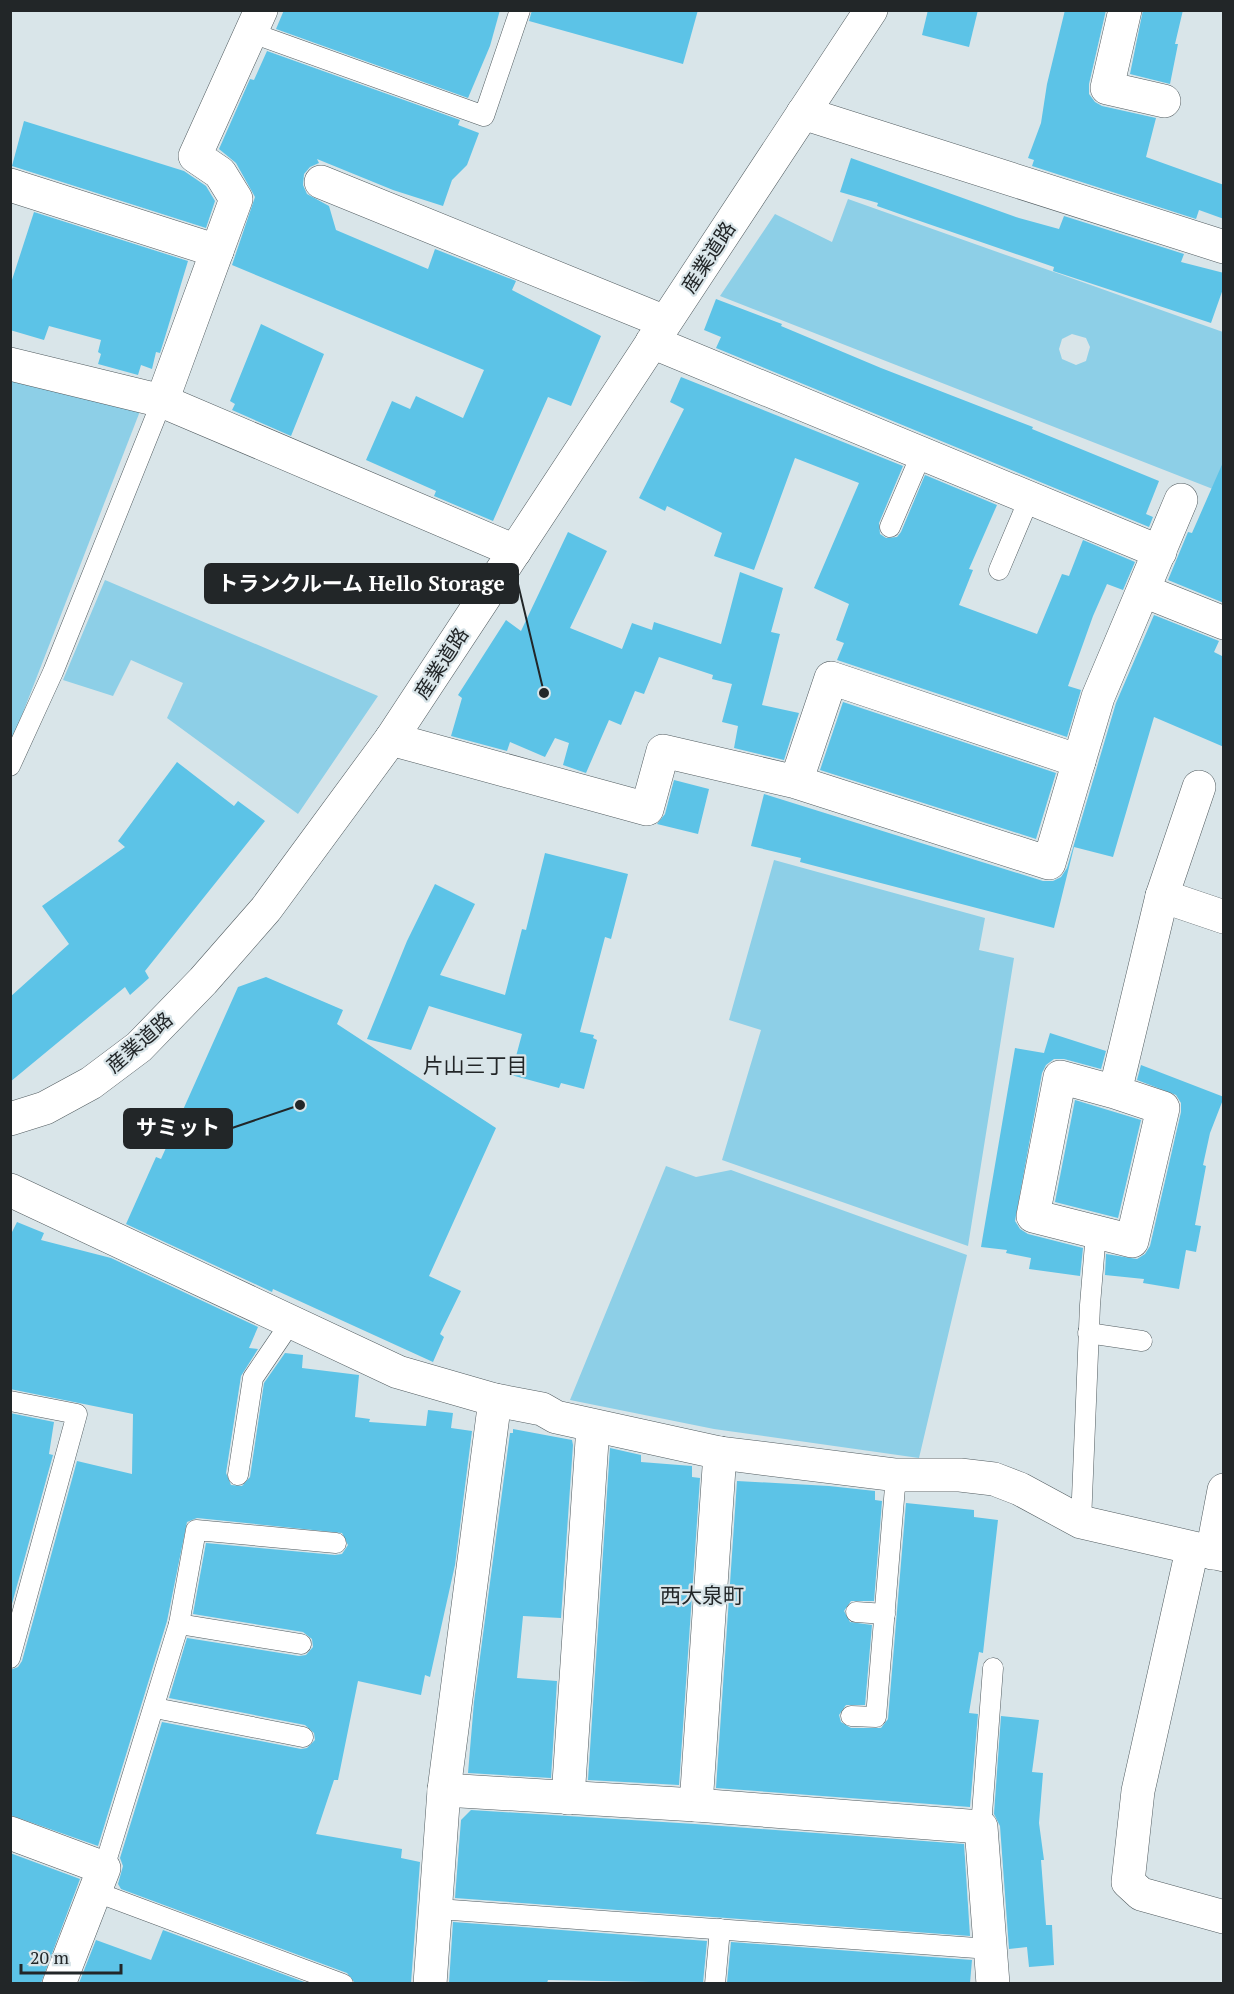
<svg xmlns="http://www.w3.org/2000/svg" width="1234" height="1994" font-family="'PT Serif','Noto Sans JP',serif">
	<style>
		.green { fill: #8dcfe7; fill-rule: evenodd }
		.building { fill: #5cc3e7 }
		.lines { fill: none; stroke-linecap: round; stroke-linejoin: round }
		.lane-casing { stroke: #525c60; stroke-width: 21 }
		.street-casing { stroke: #525c60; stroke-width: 34 }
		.secondary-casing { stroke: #525c60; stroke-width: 34 }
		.lane { stroke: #fff; stroke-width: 20 }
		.street { stroke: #fff; stroke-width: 33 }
		.secondary { stroke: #fff; stroke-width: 33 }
		.labels { text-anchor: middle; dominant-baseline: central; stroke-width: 4.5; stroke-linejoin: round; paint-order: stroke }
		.street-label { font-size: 20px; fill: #222628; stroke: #d9e5e9 }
		.neighbourhood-label { font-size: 21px; fill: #222628; stroke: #d9e5e9 }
		.leader { fill: none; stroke: #222628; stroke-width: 2 }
		.callout-dot { fill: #222628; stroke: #d9e5e9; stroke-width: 2 }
		.callout { fill: #222628; stroke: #222628; stroke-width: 2 }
		.callout-label { font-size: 21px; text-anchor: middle; font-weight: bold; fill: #fff }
	</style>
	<rect width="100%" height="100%" fill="#d9e5e9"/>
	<g class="green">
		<path d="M 848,199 L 1223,332 L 1223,493 L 720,296 L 775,214 L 832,242 ZM 1072,334 L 1086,338 L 1090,347 L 1086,361 L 1076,365 L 1062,359 L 1059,349 L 1062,339 Z"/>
		<path d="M 11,380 L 142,406 L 10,746 Z"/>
		<path d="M 105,580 L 378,696 L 298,814 L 167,718 L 183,683 L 131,660 L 113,696 L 63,680 Z"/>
		<path d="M 774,860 L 985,918 L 979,950 L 1014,958 L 968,1246 L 722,1160 L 761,1030 L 729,1020 Z"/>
		<path d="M 666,1166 L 696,1177 L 731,1170 L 967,1255 L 919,1458 L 714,1429 L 570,1400 Z"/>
	</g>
	<g class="building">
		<path d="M 284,10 L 500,10 L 490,46 L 468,98 L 276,29 Z"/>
		<path d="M 532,10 L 698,10 L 683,64 L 529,21 Z"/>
		<path d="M 928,10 L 978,10 L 969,47 L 922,35 Z"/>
		<path d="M 1065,10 L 1106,10 L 1089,84 L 1089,94 L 1095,102 L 1102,106 L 1156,118 L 1146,157 L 1224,185 L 1224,219 L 1199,210 L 1196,219 L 1032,166 L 1034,160 L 1028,158 L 1041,123 L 1047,84 Z"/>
		<path d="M 1143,10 L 1183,10 L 1175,44 L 1178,44 L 1170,84 L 1130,74 Z"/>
		<path d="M 267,51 L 460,120 L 458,125 L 479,133 L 467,165 L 452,180 L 443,206 L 393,190 L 317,159 L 319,163 L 310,167 L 304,174 L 303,185 L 307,194 L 329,206 L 336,230 L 428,269 L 435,249 L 516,281 L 512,290 L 601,336 L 571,406 L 548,397 L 493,521 L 434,496 L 436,491 L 366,460 L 392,401 L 410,409 L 416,396 L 463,418 L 484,370 L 232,265 L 255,197 L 236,163 L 219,149 L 250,79 L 254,80 Z"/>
		<path d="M 24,121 L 184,171 L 206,186 L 215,201 L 206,228 L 12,166 Z"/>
		<path d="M 851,158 L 1019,218 L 1059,229 L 1064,216 L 1184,254 L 1181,262 L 1224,273 L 1224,286 L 1211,323 L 1053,271 L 1054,267 L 914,219 L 877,206 L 878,203 L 840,192 Z"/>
		<path d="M 34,212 L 188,261 L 165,337 L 160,353 L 156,352 L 152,369 L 141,365 L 138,375 L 98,364 L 101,354 L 98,352 L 101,340 L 49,326 L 44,340 L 10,330 L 10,286 Z"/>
		<path d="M 716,299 L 782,324 L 781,326 L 881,368 L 1033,427 L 1032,429 L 1159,481 L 1146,514 L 1153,517 L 1149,527 L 716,348 L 721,337 L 704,330 Z"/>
		<path d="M 261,324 L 324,354 L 291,436 L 232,410 L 235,404 L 230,401 Z"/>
		<path d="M 681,377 L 903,466 L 879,523 L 880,534 L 886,538 L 897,537 L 901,532 L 925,475 L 997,505 L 969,569 L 973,570 L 959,605 L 1037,634 L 1062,574 L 1069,576 L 1083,540 L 1135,562 L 1123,590 L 1107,584 L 1093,616 L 1068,686 L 1081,690 L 1067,737 L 837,660 L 844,643 L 836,640 L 849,604 L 814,588 L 859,483 L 795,458 L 754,570 L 714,556 L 722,533 L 667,506 L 665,511 L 639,498 L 684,409 L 670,402 Z"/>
		<path d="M 1224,460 L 1224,603 L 1168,580 L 1188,532 L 1192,533 Z"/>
		<path d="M 568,532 L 607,551 L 570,628 L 622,649 L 632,623 L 652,630 L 654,622 L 721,644 L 740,572 L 783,588 L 771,632 L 780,634 L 762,705 L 799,713 L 784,760 L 734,748 L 738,726 L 722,722 L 732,684 L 712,679 L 713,675 L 659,657 L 644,694 L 635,691 L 621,725 L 609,720 L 586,773 L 563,765 L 569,743 L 555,738 L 545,757 L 510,742 L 507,751 L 451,736 L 462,698 L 458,695 L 506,620 L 521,631 Z"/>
		<path d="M 1154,615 L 1219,641 L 1214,652 L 1224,657 L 1224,747 L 1154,717 L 1113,857 L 1074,847 L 1054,928 L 800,862 L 801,858 L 751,846 L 764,794 L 1043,881 L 1053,881 L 1061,877 L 1067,868 L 1116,703 Z"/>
		<path d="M 843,702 L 1056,773 L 1036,839 L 820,770 Z"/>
		<path d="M 177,762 L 234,806 L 238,801 L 265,821 L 145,971 L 149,978 L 130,995 L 125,987 L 10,1082 L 10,997 L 69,944 L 42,906 L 125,847 L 118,841 Z"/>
		<path d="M 674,780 L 709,789 L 698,834 L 657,824 L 665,814 Z"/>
		<path d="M 545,853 L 628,874 L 611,939 L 605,937 L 580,1032 L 594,1035 L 593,1038 L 597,1040 L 584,1089 L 561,1083 L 559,1088 L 511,1075 L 522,1034 L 429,1006 L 411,1050 L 367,1039 L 407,941 L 435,884 L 475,904 L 440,975 L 505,995 L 522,929 L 526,930 Z"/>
		<path d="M 266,977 L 343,1010 L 337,1024 L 496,1128 L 429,1276 L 461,1291 L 440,1334 L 444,1337 L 433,1362 L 273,1289 L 272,1292 L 126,1224 L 156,1157 L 161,1159 L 238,987 Z"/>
		<path d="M 1050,1033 L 1106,1051 L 1101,1069 L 1064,1059 L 1054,1059 L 1046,1065 L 1042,1073 L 1015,1221 L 1020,1229 L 1028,1234 L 1083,1248 L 1080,1276 L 1029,1269 L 1031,1258 L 1006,1253 L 1007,1250 L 981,1247 L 1015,1048 L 1044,1053 Z"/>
		<path d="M 1141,1065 L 1224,1097 L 1210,1133 L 1203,1165 L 1206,1166 L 1195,1225 L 1201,1226 L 1196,1252 L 1186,1250 L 1179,1289 L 1143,1283 L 1144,1279 L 1105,1275 L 1106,1254 L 1137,1259 L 1145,1254 L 1150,1246 L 1181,1112 L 1181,1103 L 1176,1095 L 1137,1080 Z"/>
		<path d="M 1075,1100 L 1141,1120 L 1118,1218 L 1055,1202 Z"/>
		<path d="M 17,1222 L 44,1233 L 41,1240 L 111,1258 L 258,1327 L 249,1348 L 258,1349 L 241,1376 L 226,1473 L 231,1485 L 242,1486 L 250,1477 L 264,1383 L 285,1353 L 303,1355 L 302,1368 L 359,1375 L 355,1417 L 370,1419 L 369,1422 L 426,1426 L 428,1410 L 453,1413 L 451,1428 L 472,1431 L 455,1565 L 430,1677 L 425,1675 L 421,1695 L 358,1681 L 338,1780 L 334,1780 L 316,1834 L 402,1849 L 401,1858 L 420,1862 L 411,1983 L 355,1983 L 347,1973 L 121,1889 L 118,1884 L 123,1866 L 120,1858 L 162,1722 L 301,1749 L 307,1748 L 315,1740 L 314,1733 L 305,1725 L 169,1698 L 187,1638 L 299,1656 L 306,1655 L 313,1647 L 312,1639 L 303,1632 L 193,1614 L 206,1543 L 335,1555 L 342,1554 L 348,1545 L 342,1533 L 197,1518 L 187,1522 L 167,1621 L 98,1846 L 10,1815 L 10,1670 L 18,1667 L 22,1661 L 77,1461 L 132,1474 L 133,1414 L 10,1389 L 10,1236 Z"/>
		<path d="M 10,1413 L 54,1422 L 49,1454 L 53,1455 L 10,1611 Z"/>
		<path d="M 513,1429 L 572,1440 L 573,1445 L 561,1618 L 523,1616 L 517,1678 L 557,1681 L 551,1778 L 468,1773 L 474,1702 L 510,1433 L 513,1433 Z"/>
		<path d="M 610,1448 L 641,1455 L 641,1462 L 692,1466 L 692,1477 L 700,1478 L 679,1785 L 588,1780 Z"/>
		<path d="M 737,1481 L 829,1486 L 875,1491 L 875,1500 L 882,1501 L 874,1601 L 851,1601 L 844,1611 L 850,1622 L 872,1625 L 865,1705 L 846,1705 L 839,1715 L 841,1722 L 851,1728 L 881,1728 L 888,1719 L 906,1503 L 974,1510 L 974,1517 L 998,1520 L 983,1653 L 979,1652 L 969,1713 L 978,1714 L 970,1807 L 716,1788 Z"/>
		<path d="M 1001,1716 L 1039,1720 L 1032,1772 L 1043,1773 L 1039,1823 L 1044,1860 L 1041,1860 L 1046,1925 L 1052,1925 L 1054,1965 L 1029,1967 L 1027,1947 L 1009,1949 L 1000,1826 L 994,1814 Z"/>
		<path d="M 471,1810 L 695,1824 L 964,1844 L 970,1936 L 455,1898 L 461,1820 Z"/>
		<path d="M 10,1853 L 80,1879 L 41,1983 L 10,1983 Z"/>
		<path d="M 453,1922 L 707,1941 L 703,1983 L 548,1980 L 547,1983 L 449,1983 Z"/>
		<path d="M 163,1930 L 307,1983 L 79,1983 L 96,1940 L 151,1960 Z"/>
		<path d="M 731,1942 L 972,1960 L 970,1983 L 727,1983 Z"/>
	</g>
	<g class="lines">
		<g class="lane-casing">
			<g id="lane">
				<path d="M 252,33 L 484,116 L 520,10"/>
				<path d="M 890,527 L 921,455"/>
				<path d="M 999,570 L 1029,499"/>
				<path d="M 10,766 L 53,672 L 162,401"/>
				<path d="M 1088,1333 L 1142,1341"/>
				<path d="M 10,1401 L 77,1414 L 10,1658"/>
				<path d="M 238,1475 L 253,1378 L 291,1322"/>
				<path d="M 1081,1522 L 1090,1305 L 1096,1232"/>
				<path d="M 856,1612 L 885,1614"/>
				<path d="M 179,1624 L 196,1530 L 336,1543"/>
				<path d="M 155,1708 L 303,1737"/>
				<path d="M 851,1716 L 876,1717 L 896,1475"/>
				<path d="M 981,1827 L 993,1668"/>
				<path d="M 104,1868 L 179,1624 L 301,1644"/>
				<path d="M 96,1892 L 343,1984"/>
				<path d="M 438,1909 L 990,1949"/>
				<path d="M 715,1984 L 720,1929"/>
			</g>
		</g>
		<g class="street-casing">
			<g id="street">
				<path d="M 1125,10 L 1107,88 L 1164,101"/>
				<path d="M 803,113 L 1224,247"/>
				<path d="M 321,182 L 665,322"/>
				<path d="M 10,185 L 217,251"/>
				<path d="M 652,342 L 1160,552"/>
				<path d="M 10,364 L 162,401 L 515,551"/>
				<path d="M 162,401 L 236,199 L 220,173 L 195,156 L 261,10"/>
				<path d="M 1144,591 L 1224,623"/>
				<path d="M 391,739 L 647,809 L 663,751 L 796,782 L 1049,863 L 1079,761 L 831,678 L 796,782"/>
				<path d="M 1079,761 L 1098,697 L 1181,500"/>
				<path d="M 1162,896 L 1224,917"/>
				<path d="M 1115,1092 L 1163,1108 L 1132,1241 L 1033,1216 L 1060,1077 L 1115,1092 L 1162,896 L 1199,787"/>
				<path d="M 10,1190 L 398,1372 L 495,1400 L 542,1409 L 556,1417 L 720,1453 L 896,1475 L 960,1475 L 994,1479 L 1020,1489 L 1081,1522 L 1224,1555"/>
				<path d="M 1192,1550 L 1138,1791 L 1128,1882 L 1141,1894 L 1224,1917"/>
				<path d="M 1212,1553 L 1224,1490"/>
				<path d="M 444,1790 L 696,1805 L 981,1827 L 993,1984"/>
				<path d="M 568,1798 L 593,1426"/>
				<path d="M 696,1805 L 720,1453"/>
				<path d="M 10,1833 L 104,1868 L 59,1984"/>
				<path d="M 430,1984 L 444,1790 L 495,1400"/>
			</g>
		</g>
		<g class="secondary-casing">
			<path id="secondary" d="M 10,1119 L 45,1108 L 91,1083 L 139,1047 L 203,981 L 266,909 L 391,739 L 871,10"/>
		</g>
		<use href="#lane" class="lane"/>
		<use href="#street" class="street"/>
		<use href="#secondary" class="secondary"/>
	</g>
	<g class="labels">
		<g class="street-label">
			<text transform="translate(708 257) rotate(-57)">産業道路</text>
			<text transform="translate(441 663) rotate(-57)">産業道路</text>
			<text transform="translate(139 1042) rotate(-41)">産業道路</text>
		</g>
		<g class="neighbourhood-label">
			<text x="475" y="1065">片山三丁目</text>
			<text x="702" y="1595">西大泉町</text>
		</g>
	</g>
	<path class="leader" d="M544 693L518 584M300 1105L232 1128"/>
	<g class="callout-dot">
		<circle cx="544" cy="693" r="6"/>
		<circle cx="300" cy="1105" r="6"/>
	</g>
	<g class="callout">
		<rect x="205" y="564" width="313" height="39" rx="6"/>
		<rect x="124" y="1109" width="108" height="39" rx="6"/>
	</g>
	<g class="callout-label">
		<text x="361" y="591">トランクルーム Hello Storage</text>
		<text x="178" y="1135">サミット</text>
	</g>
	<rect width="1234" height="1994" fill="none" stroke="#222628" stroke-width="24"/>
	<path d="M21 1964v9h100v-9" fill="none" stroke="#222628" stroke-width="3"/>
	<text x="30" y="1964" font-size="18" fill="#222628" stroke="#d9e5e9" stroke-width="4.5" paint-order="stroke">20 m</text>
</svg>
